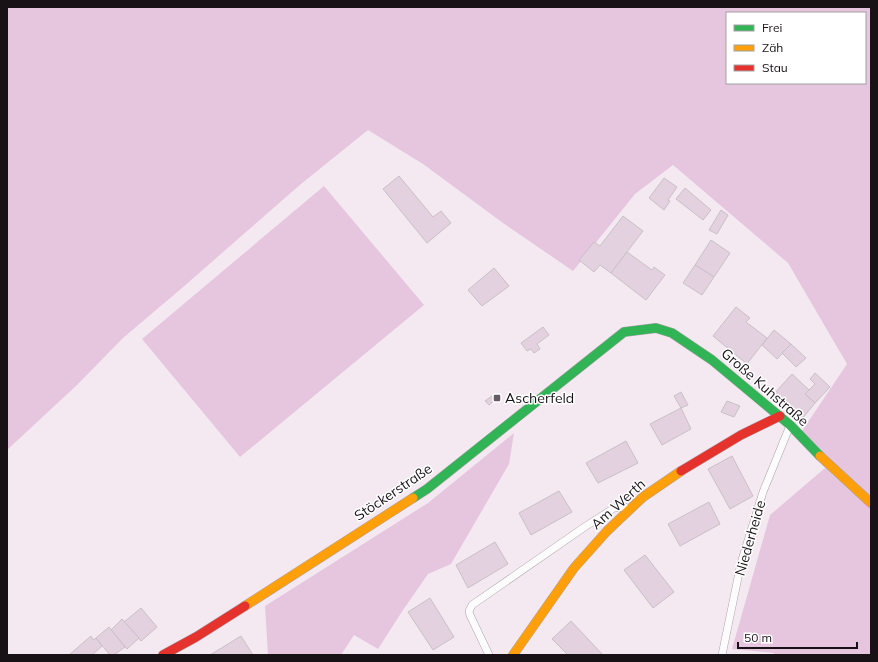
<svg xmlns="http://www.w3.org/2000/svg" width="878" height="662" font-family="Mulish,sans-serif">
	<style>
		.green { fill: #e6c6de; fill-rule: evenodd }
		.building { fill: #e3d1df; stroke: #c9c0c6 }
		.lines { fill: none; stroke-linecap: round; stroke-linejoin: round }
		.lane-casing { stroke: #aba3a8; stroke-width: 8 }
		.fast-casing { stroke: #aba3a8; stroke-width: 10 }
		.slow-casing { stroke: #aba3a8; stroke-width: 10 }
		.jam-casing { stroke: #aba3a8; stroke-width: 10 }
		.lane { stroke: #fdfcfd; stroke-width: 7 }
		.fast { stroke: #30b455; stroke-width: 9 }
		.slow { stroke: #ff9f0a; stroke-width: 9 }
		.jam { stroke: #e5322d; stroke-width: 9 }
		.poi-dot { fill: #655d63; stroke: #fff; stroke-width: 1.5 }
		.labels { text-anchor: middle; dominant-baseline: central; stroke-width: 3; stroke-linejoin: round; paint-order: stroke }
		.street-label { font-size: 14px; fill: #181217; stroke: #fff }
		.poi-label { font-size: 14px; fill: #181217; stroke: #fff; text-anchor: start }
	</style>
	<rect width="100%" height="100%" fill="#f4e9f1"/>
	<g class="green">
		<path d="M 7,7 L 871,7 L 871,499 L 802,431 L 847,364 L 788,263 L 673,165 L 635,194 L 573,271 L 503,223 L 423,164 L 368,130 L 301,184 L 182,288 L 123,338 L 77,385 L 7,450 ZM 727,13 L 865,13 L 865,83 L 727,83 Z"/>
		<path d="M 324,186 L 424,305 L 240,457 L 142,339 Z"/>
		<path d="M 514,433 L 509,464 L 451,564 L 428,574 L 403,610 L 378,649 L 354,635 L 341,655 L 268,655 L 265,606 L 428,503 Z"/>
		<path d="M 825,468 L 871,509 L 871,655 L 774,655 L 774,653 L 732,649 L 770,515 Z"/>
	</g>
	<g class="building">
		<path d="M 399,176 L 433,217 L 441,211 L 451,223 L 427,243 L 383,189 Z"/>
		<path d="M 664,178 L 677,187 L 668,200 L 670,201 L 664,210 L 649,198 Z"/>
		<path d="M 685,188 L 711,210 L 703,220 L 676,199 Z"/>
		<path d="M 721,210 L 728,215 L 717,234 L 709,230 Z"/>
		<path d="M 623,216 L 643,231 L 611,273 L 600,265 L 594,272 L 579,260 L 594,242 L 600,246 Z"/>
		<path d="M 711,240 L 730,253 L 714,277 L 695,265 Z"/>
		<path d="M 627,252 L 652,270 L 654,267 L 665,275 L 646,300 L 611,273 Z"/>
		<path d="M 695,265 L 714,277 L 702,295 L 683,283 Z"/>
		<path d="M 494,268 L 509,286 L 482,306 L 468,290 Z"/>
		<path d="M 736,307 L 750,318 L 746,322 L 767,338 L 747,364 L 713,336 Z"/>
		<path d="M 543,327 L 549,335 L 537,344 L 540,349 L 534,353 L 531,349 L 527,351 L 521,343 Z"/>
		<path d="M 774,330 L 791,344 L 777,359 L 762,345 Z"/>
		<path d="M 791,344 L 806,358 L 796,367 L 782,353 Z"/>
		<path d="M 815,373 L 830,387 L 815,403 L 805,394 L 815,384 L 810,379 Z"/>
		<path d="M 792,374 L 809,390 L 805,394 L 815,403 L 802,419 L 774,394 Z"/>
		<path d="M 681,392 L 688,405 L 681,408 L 674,396 Z"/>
		<path d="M 492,396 L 495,400 L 489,405 L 485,401 Z"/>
		<path d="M 727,401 L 740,406 L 734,417 L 721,412 Z"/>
		<path d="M 681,408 L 691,429 L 662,445 L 650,424 Z"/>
		<path d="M 626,441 L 638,463 L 598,483 L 586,463 Z"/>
		<path d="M 732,456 L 753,496 L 730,509 L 708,469 Z"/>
		<path d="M 559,491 L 572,512 L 531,535 L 519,513 Z"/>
		<path d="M 709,502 L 720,524 L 680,546 L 668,524 Z"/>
		<path d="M 495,542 L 508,564 L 468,588 L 456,565 Z"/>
		<path d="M 645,555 L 674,592 L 653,608 L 624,570 Z"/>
		<path d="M 430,598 L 454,637 L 433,650 L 408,612 Z"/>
		<path d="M 141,608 L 157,627 L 141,641 L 124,622 Z"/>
		<path d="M 122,619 L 139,638 L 127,649 L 111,630 Z"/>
		<path d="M 571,621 L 603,655 L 568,655 L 552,639 Z"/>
		<path d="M 109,627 L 125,647 L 114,655 L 110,655 L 96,638 Z"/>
		<path d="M 91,636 L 93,640 L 96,638 L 102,646 L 92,655 L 69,655 Z"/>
		<path d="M 241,636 L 253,655 L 210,655 Z"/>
	</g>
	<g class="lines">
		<g class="lane-casing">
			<g id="lane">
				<path d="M 489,655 L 470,615 L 469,611 L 472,605 L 586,526 L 614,508 L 625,507"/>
				<path d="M 722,655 L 741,563 L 763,492 L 789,428"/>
			</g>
		</g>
		<g class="fast-casing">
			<path id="fast" d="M 413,498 L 427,489 L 624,332 L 656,328 L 672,333 L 712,360 L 790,425 L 820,456"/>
		</g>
		<g class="slow-casing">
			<g id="slow">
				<path d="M 820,456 L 871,503"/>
				<path d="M 245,606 L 413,498"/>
				<path d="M 513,655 L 574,568 L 607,531 L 643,497 L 681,471"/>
			</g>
		</g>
		<g class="jam-casing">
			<g id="jam">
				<path d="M 681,471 L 741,435 L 780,416"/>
				<path d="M 163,655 L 196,637 L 245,606"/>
			</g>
		</g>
		<use href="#lane" class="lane"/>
		<use href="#fast" class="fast"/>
		<use href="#slow" class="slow"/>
		<use href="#jam" class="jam"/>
	</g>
	<rect class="poi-dot" x="493" y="394" width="8" height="8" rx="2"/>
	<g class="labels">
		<g class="street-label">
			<text transform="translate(765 387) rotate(41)">Große Kuhstraße</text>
			<text transform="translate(393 492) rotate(-34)">Stöckerstraße</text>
			<text transform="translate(618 504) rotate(-42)">Am Werth</text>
			<text transform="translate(750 538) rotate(-74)">Niederheide</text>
		</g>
		<g class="poi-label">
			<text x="505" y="398">Ascherfeld</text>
		</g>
	</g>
	<rect width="878" height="662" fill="none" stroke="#181217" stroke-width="16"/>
	<rect x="726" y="12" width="140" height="72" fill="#ffffff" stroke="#a3a0a2"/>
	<rect x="734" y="25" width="20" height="6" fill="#30b455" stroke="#a3a0a2"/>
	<text x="762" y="32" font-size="12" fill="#181217">Frei</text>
	<rect x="734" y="45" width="20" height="6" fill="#ff9f0a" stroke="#a3a0a2"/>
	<text x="762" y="52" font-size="12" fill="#181217">Zäh</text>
	<rect x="734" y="65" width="20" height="6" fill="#e5322d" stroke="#a3a0a2"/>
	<text x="762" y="72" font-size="12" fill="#181217">Stau</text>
	<path d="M738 642v6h119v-6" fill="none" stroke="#181217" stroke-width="2"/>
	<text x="744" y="642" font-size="12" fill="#181217" stroke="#ffffff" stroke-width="3" paint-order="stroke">50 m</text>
</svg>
